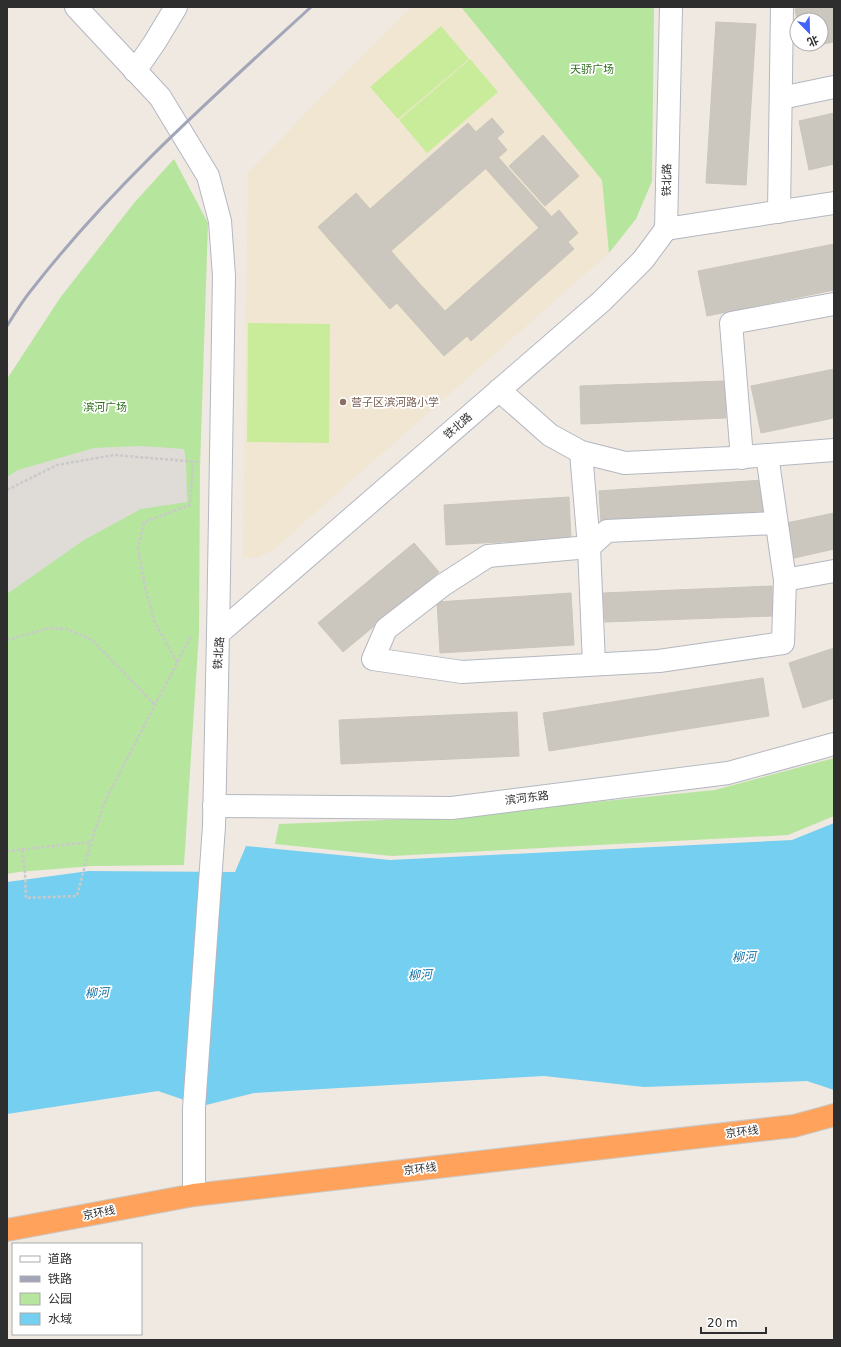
<svg xmlns="http://www.w3.org/2000/svg" width="841" height="1347" font-family="'DejaVu Sans','Noto Sans SC',sans-serif">
	<style>
		.education { fill: #f0e6d1 }
		.green { fill: #b6e59e }
		.pitch { fill: #c9ec9a }
		.plaza { fill: #dfdcd8 }
		.water { fill: #75cff0 }
		.building { fill: #cbc7bf; stroke: #cbc5ba }
		.lines { fill: none; stroke-linecap: round; stroke-linejoin: round }
		.minor-casing { stroke: #b4b7c1; stroke-width: 24 }
		.highway-casing { stroke: #c9c9c9; stroke-width: 24 }
		.path { stroke: #c9c9c9; stroke-width: 2.5; stroke-dasharray: 3 2; stroke-linecap: butt }
		.minor { stroke: #fff; stroke-width: 22 }
		.highway { stroke: #ffa35c; stroke-width: 22 }
		.rail { stroke: #a3a6b8; stroke-width: 3 }
		.education-dot { fill: #8d6e63; stroke: #fff; stroke-width: 1.5 }
		.labels { text-anchor: middle; dominant-baseline: central; stroke-width: 3.5; stroke-linejoin: round; paint-order: stroke }
		.park-label { font-size: 11px; fill: #2c6e1b; stroke: #fff }
		.street-label { font-size: 11px; fill: #2e2e2e; stroke: #fff }
		.education-label { font-size: 11px; fill: #785e54; stroke: #fff; text-anchor: start }
		.water-label { font-size: 12px; font-style: italic; fill: #0d6fa3; stroke: #fff }
	</style>
	<rect width="100%" height="100%" fill="#efe9e1"/>
	<path class="education" d="M 411,7 L 461,7 L 602,180 L 609,253 L 273,550 L 256,558 L 243,557 L 248,172 Z"/>
	<g class="green">
		<path d="M 461,7 L 654,7 L 652,181 L 636,219 L 609,253 L 602,180 Z"/>
		<path d="M 174,159 L 208,223 L 200,467 L 199,632 L 184,865 L 92,866 L 18,872 L 7,874 L 7,379 L 60,298 L 134,203 Z"/>
		<path d="M 834,758 L 834,816 L 788,835 L 392,856 L 275,844 L 279,824 L 437,818 L 715,790 Z"/>
	</g>
	<g class="pitch">
		<path d="M 441,26 L 469,59 L 398,119 L 370,87 Z"/>
		<path d="M 470,59 L 498,92 L 427,153 L 399,120 Z"/>
		<path d="M 248,323 L 330,324 L 329,443 L 247,442 Z"/>
	</g>
	<path class="plaza" d="M 141,446 L 184,449 L 186,461 L 187,502 L 141,509 L 84,540 L 7,594 L 7,477 L 18,470 L 94,448 Z"/>
	<path class="water" d="M 834,823 L 834,1090 L 807,1081 L 644,1087 L 544,1076 L 254,1093 L 202,1106 L 158,1091 L 7,1114 L 7,882 L 89,871 L 235,872 L 246,846 L 390,860 L 792,840 Z"/>
	<g class="building">
		<path d="M 803,7 L 834,7 L 834,42 L 803,48 L 802,44 L 821,44 L 821,20 L 797,20 L 795,9 Z"/>
		<path d="M 716,22 L 756,24 L 746,185 L 706,183 Z"/>
		<path d="M 834,113 L 834,164 L 809,170 L 799,121 Z"/>
		<path d="M 492,118 L 504,132 L 497,138 L 507,150 L 391,251 L 419,283 L 390,309 L 318,227 L 356,193 L 370,209 L 468,123 L 476,132 Z"/>
		<path d="M 543,135 L 579,176 L 545,206 L 509,166 Z"/>
		<path d="M 498,157 L 551,216 L 539,228 L 486,169 Z"/>
		<path d="M 559,210 L 578,233 L 568,242 L 574,249 L 471,341 L 467,336 L 444,356 L 397,303 L 419,283 L 445,311 Z"/>
		<path d="M 834,244 L 834,290 L 707,316 L 698,271 Z"/>
		<path d="M 834,369 L 834,418 L 761,433 L 751,386 Z"/>
		<path d="M 724,381 L 726,418 L 581,424 L 580,386 Z"/>
		<path d="M 763,480 L 765,513 L 601,523 L 599,491 Z"/>
		<path d="M 569,497 L 571,538 L 446,545 L 444,505 Z"/>
		<path d="M 834,513 L 834,549 L 790,559 L 782,524 Z"/>
		<path d="M 414,543 L 439,572 L 343,652 L 318,623 Z"/>
		<path d="M 772,586 L 773,616 L 605,622 L 603,593 Z"/>
		<path d="M 571,593 L 574,645 L 440,653 L 437,602 Z"/>
		<path d="M 834,648 L 834,698 L 803,708 L 789,663 Z"/>
		<path d="M 763,678 L 769,716 L 549,751 L 543,713 Z"/>
		<path d="M 517,712 L 519,756 L 341,764 L 339,720 Z"/>
	</g>
	<g class="lines">
		<g class="minor-casing">
			<g id="minor">
				<path d="M 76,7 L 160,97 L 208,176 L 220,221 L 224,276 L 218,634"/>
				<path d="M 135,71 L 155,42 L 176,7"/>
				<path d="M 781,98 L 834,87"/>
				<path d="M 779,212 L 782,7"/>
				<path d="M 666,229 L 834,203"/>
				<path d="M 499,390 L 550,435 L 581,452 L 625,463 L 730,458 L 834,450"/>
				<path d="M 581,452 L 589,547 L 594,664"/>
				<path d="M 767,455 L 785,580"/>
				<path d="M 742,458 L 731,323 L 834,304"/>
				<path d="M 776,523 L 607,531 L 589,547 L 488,556 L 443,585 L 386,629 L 373,659 L 462,672 L 659,661 L 783,643 L 785,580 L 834,571"/>
				<path d="M 214,806 L 452,808 L 728,773 L 834,744"/>
				<path d="M 194,1195 L 194,1108 L 214,826 L 218,634 L 602,301 L 643,260 L 666,229 L 671,7"/>
			</g>
		</g>
		<g class="highway-casing">
			<path id="highway" d="M 7,1230 L 194,1195 L 794,1126 L 834,1115"/>
		</g>
		<g class="path">
			<path d="M 7,490 L 57,465 L 114,455 L 199,462"/>
			<path d="M 7,640 L 49,628 L 67,629 L 92,640 L 155,705"/>
			<path d="M 177,662 L 155,623 L 145,587 L 138,547 L 144,522 L 190,505 L 193,461"/>
			<path d="M 22,850 L 25,873 L 26,898 L 77,896 L 91,842"/>
			<path d="M 7,851 L 91,842 L 106,799 L 191,636"/>
		</g>
		<use href="#minor" class="minor"/>
		<use href="#highway" class="highway"/>
		<path class="rail" d="M 7,326 C 15,313 23,300 33,288 C 114,184 214,96 311,7"/>
	</g>
	<circle class="education-dot" cx="343" cy="402" r="4"/>
	<g class="labels">
		<g class="park-label">
			<text x="592" y="69">天骄广场</text>
			<text x="105" y="407">滨河广场</text>
		</g>
		<g class="street-label">
			<text transform="translate(667 180) rotate(-89)">铁北路</text>
			<text transform="translate(458 426) rotate(-41)">铁北路</text>
			<text transform="translate(219 653) rotate(-86)">铁北路</text>
			<text transform="translate(527 798) rotate(-7)">滨河东路</text>
			<text transform="translate(742 1132) rotate(-7)">京环线</text>
			<text transform="translate(420 1169) rotate(-7)">京环线</text>
			<text transform="translate(99 1213) rotate(-11)">京环线</text>
		</g>
		<g class="education-label">
			<text x="351" y="402">营子区滨河路小学</text>
		</g>
		<g class="water-label">
			<text transform="translate(744 957) rotate(-3)">柳河</text>
			<text transform="translate(420 975) rotate(-3)">柳河</text>
			<text transform="translate(97 993) rotate(-3)">柳河</text>
		</g>
	</g>
	<rect width="841" height="1347" fill="none" stroke="#2e2e2e" stroke-width="16"/>
	<rect x="12" y="1243" width="130" height="92" fill="#ffffff" stroke="#ababab"/>
	<rect x="20" y="1256" width="20" height="6" fill="#ffffff" stroke="#ababab"/>
	<text x="48" y="1263" font-size="12" fill="#2e2e2e">道路</text>
	<rect x="20" y="1276" width="20" height="6" fill="#a3a6b8" stroke="#ababab"/>
	<text x="48" y="1283" font-size="12" fill="#2e2e2e">铁路</text>
	<rect x="20" y="1293" width="20" height="12" fill="#b6e59e" stroke="#ababab"/>
	<text x="48" y="1303" font-size="12" fill="#2e2e2e">公园</text>
	<rect x="20" y="1313" width="20" height="12" fill="#75cff0" stroke="#ababab"/>
	<text x="48" y="1323" font-size="12" fill="#2e2e2e">水域</text>
	<g transform="translate(809 32) rotate(157)"><circle r="19" fill="#ffffff" stroke="#ababab"/>
	<path d="M0-3L7 15L0 10L-7 15Z" fill="#4264fb"/>
	<text y="-6" font-size="11" font-weight="bold" text-anchor="middle" fill="#2e2e2e">北</text>
	</g>
	<path d="M701 1327v6h65v-6" fill="none" stroke="#2e2e2e" stroke-width="2"/>
	<text x="707" y="1327" font-size="12" fill="#2e2e2e" stroke="#ffffff" stroke-width="3" paint-order="stroke">20 m</text>
</svg>
